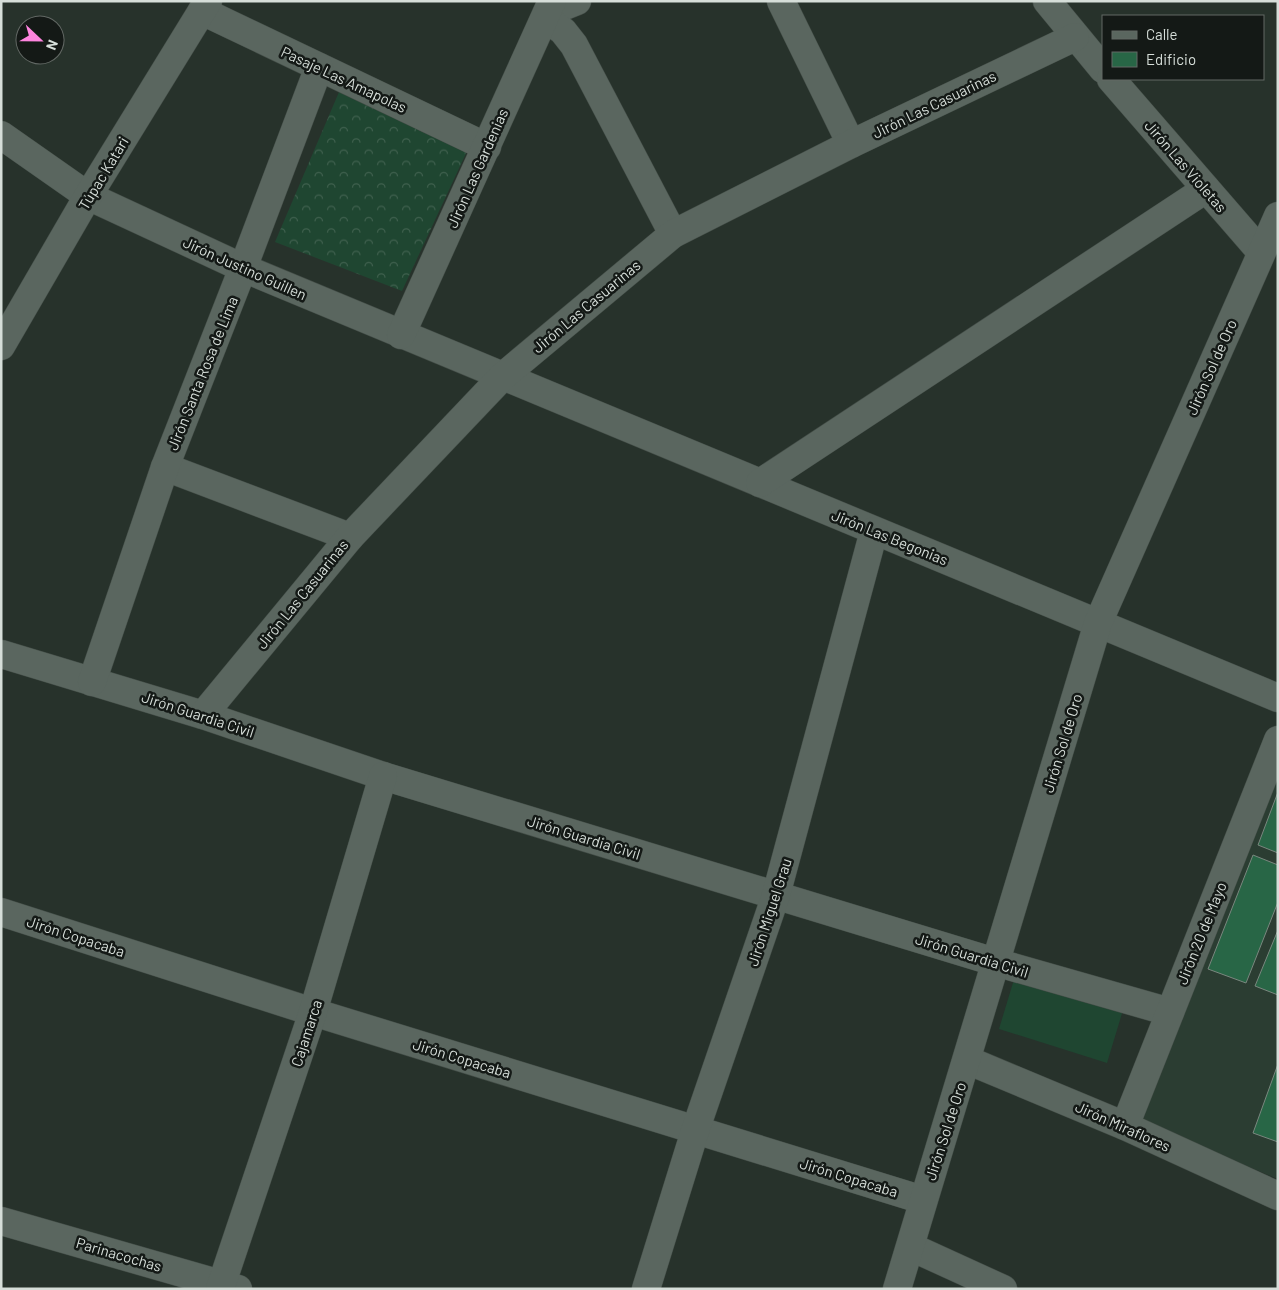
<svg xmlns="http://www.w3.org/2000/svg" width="1279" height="1290" font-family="Barlow,sans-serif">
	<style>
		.built { fill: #2b3d32 }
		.forest { fill: url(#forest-crowns) }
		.pitch { fill: #1f4631 }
		.building { fill: #286646; stroke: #7a877f }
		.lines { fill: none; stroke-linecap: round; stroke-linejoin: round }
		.minor-casing { stroke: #434d47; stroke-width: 29 }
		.minor { stroke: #5a665f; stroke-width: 28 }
		.labels { text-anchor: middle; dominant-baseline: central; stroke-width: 5; stroke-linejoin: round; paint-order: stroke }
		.street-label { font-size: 15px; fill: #d6ded9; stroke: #141916 }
	</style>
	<defs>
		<pattern id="forest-crowns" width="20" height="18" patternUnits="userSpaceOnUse" patternTransform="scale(1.25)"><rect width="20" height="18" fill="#1f4631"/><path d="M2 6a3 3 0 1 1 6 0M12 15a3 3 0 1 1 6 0" fill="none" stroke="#3f604e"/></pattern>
	</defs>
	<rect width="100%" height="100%" fill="#27322b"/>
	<path class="built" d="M 1278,777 L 1278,1179 L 1135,1120 Z"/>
	<path class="forest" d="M 342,85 L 468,149 L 402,291 L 275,242 Z"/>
	<path class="pitch" d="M 1015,976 L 1123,1010 L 1107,1063 L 999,1029 Z"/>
	<g class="building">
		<path d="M 1278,792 L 1278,853 L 1258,845 Z"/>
		<path d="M 1253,855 L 1278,865 L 1278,902 L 1246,983 L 1208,969 Z"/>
		<path d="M 1278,930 L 1278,995 L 1255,986 Z"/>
		<path d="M 1278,1064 L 1278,1142 L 1253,1133 Z"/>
	</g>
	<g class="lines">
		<g class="minor-casing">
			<g id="minor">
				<path d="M 781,1 L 851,144"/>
				<path d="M 1047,1 L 1103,69"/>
				<path d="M 202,11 L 487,147"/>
				<path d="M 547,13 L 577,1"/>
				<path d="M 545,18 L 563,31 L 574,45 L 673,234"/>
				<path d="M 1111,79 L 1261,252"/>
				<path d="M 1,135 L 88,196 L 243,268 L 1278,698"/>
				<path d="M 401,335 L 552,1"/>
				<path d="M 1,346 L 88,196 L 208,1"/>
				<path d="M 165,467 L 350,537"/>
				<path d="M 760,483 L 1206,189"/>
				<path d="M 1,654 L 203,715 L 383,776 L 995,962 L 1170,1012"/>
				<path d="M 92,682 L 165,467 L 243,268 L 319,67"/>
				<path d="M 203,715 L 350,537 L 502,377 L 673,234 L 851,144 L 1075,37"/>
				<path d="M 1,912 L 313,1012 L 923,1200"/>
				<path d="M 967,1060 L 1125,1126 L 1278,1196"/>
				<path d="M 1125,1126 L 1278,740"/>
				<path d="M 1,1221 L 238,1289"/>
				<path d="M 911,1247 L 1003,1289"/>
				<path d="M 220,1289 L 313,1012 L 383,776"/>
				<path d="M 646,1289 L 695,1131 L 776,895 L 874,531"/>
				<path d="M 897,1289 L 1098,623 L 1278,216"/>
			</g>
		</g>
		<use href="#minor" class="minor"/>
	</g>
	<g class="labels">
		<g class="street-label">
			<text transform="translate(344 79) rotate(25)">Pasaje Las Amapolas</text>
			<text transform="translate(934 104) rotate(-26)">Jirón Las Casuarinas</text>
			<text transform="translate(1186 166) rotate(49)">Jirón Las Violetas</text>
			<text transform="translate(477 168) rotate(-66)">Jirón Las Gardenias</text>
			<text transform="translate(103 173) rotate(-59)">Túpac Katari</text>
			<text transform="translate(245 268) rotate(24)">Jirón Justino Guillen</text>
			<text transform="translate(586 306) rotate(-40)">Jirón Las Casuarinas</text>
			<text transform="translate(1211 367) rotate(-66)">Jirón Sol de Oro</text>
			<text transform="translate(202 373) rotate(-68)">Jirón Santa Rosa de Lima</text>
			<text transform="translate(890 537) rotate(22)">Jirón Las Begonias</text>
			<text transform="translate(302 594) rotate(-51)">Jirón Las Casuarinas</text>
			<text transform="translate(198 714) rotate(18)">Jirón Guardia Civil</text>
			<text transform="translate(1062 743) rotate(-73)">Jirón Sol de Oro</text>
			<text transform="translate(584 837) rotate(17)">Jirón Guardia Civil</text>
			<text transform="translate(769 912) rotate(-72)">Jirón Miguel Grau</text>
			<text transform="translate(1201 933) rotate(-68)">Jirón 20 de Mayo</text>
			<text transform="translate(76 936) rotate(18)">Jirón Copacaba</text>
			<text transform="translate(972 955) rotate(17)">Jirón Guardia Civil</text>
			<text transform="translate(306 1033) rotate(-72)">Cajamarca</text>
			<text transform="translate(462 1058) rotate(17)">Jirón Copacaba</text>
			<text transform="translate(1123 1126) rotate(24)">Jirón Miraflores</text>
			<text transform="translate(945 1131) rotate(-72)">Jirón Sol de Oro</text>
			<text transform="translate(849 1177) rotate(17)">Jirón Copacaba</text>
			<text transform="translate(119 1254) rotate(16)">Parinacochas</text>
		</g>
	</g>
	<rect width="1279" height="1290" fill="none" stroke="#d6ded9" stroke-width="5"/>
	<rect x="1102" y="15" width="162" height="65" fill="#141916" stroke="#626864"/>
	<rect x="1112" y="31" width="25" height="8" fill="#5a665f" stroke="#626864"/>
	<text x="1146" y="40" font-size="15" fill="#d6ded9">Calle</text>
	<rect x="1112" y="52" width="25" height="15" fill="#286646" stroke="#626864"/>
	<text x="1146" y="65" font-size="15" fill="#d6ded9">Edificio</text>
	<g transform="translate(40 40) rotate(112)"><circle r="24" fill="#141916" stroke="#626864"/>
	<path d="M0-4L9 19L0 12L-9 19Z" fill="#ff85df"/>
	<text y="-8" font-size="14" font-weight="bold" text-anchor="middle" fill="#d6ded9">N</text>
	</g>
</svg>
